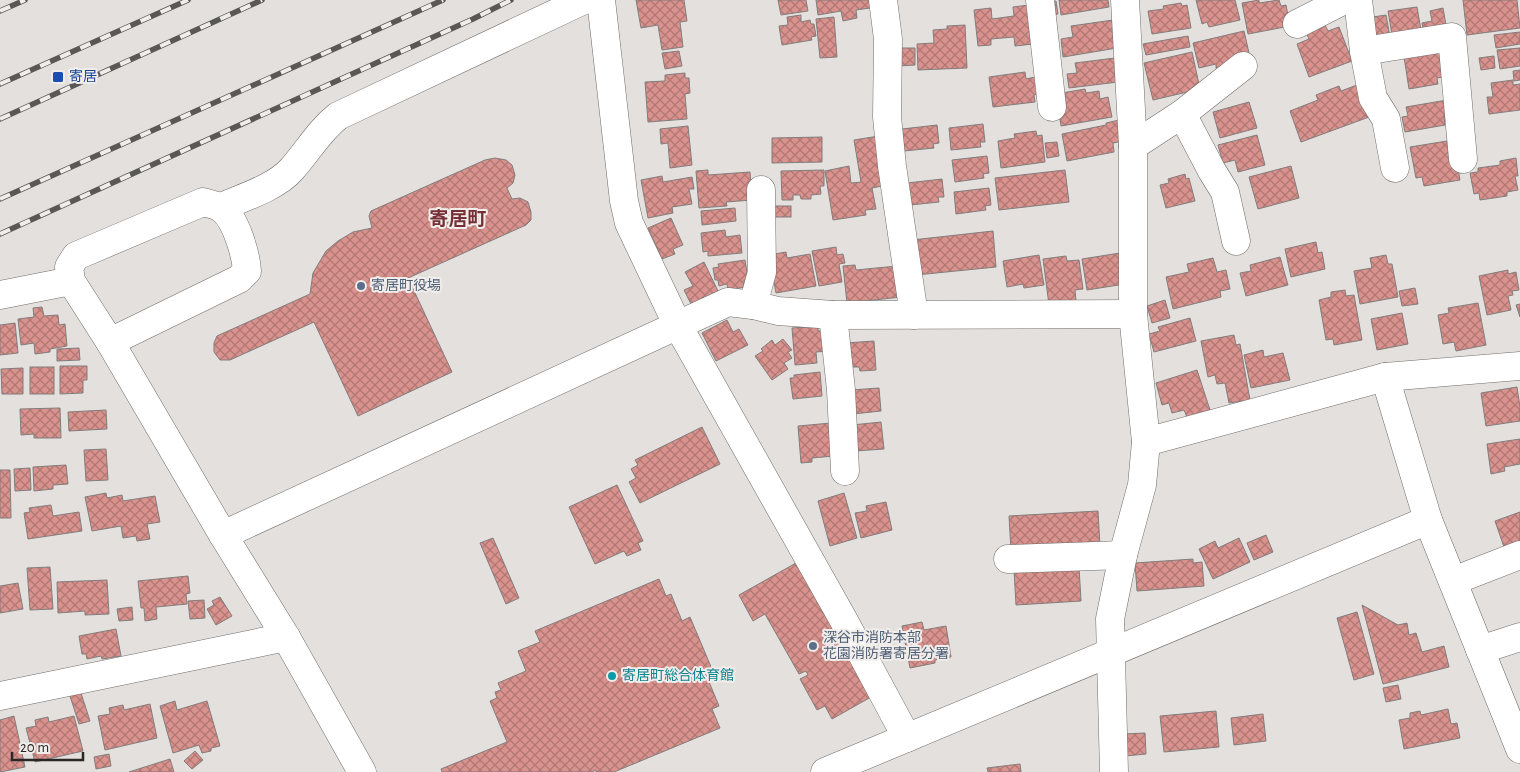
<svg xmlns="http://www.w3.org/2000/svg" width="1520" height="772" font-family="'Alegreya Sans','Noto Sans JP',sans-serif">
	<style>
		.building { fill: url(#building-cross-hatch); stroke: #827d7d }
		.lines { fill: none; stroke-linecap: round; stroke-linejoin: round }
		.minor-casing { stroke: #706d6b; stroke-width: 29 }
		.minor { stroke: #fff; stroke-width: 28 }
		.rail-casing { stroke: #5a5856; stroke-width: 5.5 }
		.rail { stroke: #f0edea; stroke-width: 4; stroke-dasharray: 11; stroke-linecap: butt }
		.transit-dot { fill: #1a4fb4; stroke: #f0edea; stroke-width: 2 }
		.service-dot { fill: #5c6f8a; stroke: #f0edea; stroke-width: 2 }
		.culture-dot { fill: #0f9aa8; stroke: #f0edea; stroke-width: 2 }
		.labels { text-anchor: middle; dominant-baseline: central; stroke-width: 4; stroke-linejoin: round; paint-order: stroke }
		.transit-label { font-size: 14px; fill: #164399; stroke: #f0edea; text-anchor: start }
		.service-label { font-size: 14px; fill: #4e5e75; stroke: #f0edea; text-anchor: start }
		.culture-label { font-size: 14px; fill: #0d838f; stroke: #f0edea; text-anchor: start }
		.district-label { font-size: 19px; font-weight: bold; fill: #772f37; stroke: #f0edea }
	</style>
	<defs>
		<pattern id="building-cross-hatch" width="8" height="8" patternUnits="userSpaceOnUse" patternTransform="scale(1.25)"><rect width="8" height="8" fill="#d9928d"/><path d="M0 0l8 8M0 8l8-8" fill="none" stroke="#b07773"/></pattern>
	</defs>
	<rect width="100%" height="100%" fill="#e3e0dd"/>
	<g class="building">
		<path d="M 636,0 L 684,0 L 687,21 L 680,22 L 683,47 L 662,50 L 658,25 L 641,28 Z"/>
		<path d="M 778,0 L 806,0 L 808,11 L 781,15 Z"/>
		<path d="M 816,0 L 869,0 L 870,8 L 856,10 L 857,18 L 843,21 L 841,11 L 818,15 Z"/>
		<path d="M 1059,0 L 1108,0 L 1109,7 L 1061,15 Z"/>
		<path d="M 1196,0 L 1235,0 L 1240,20 L 1209,27 L 1207,22 L 1202,24 Z"/>
		<path d="M 1259,0 L 1259,3 L 1279,0 L 1281,6 L 1286,5 L 1290,26 L 1248,34 L 1242,3 Z"/>
		<path d="M 1463,0 L 1517,0 L 1520,28 L 1467,35 Z"/>
		<path d="M 1056,1 L 1058,14 L 1048,16 L 1046,3 Z"/>
		<path d="M 1181,3 L 1182,6 L 1187,5 L 1191,28 L 1152,34 L 1148,11 L 1164,9 L 1163,6 Z"/>
		<path d="M 1029,5 L 1033,44 L 1015,46 L 1014,37 L 991,39 L 991,45 L 978,46 L 974,10 L 991,8 L 992,19 L 1014,16 L 1013,7 Z"/>
		<path d="M 1417,7 L 1422,36 L 1393,41 L 1388,11 Z"/>
		<path d="M 1443,8 L 1447,31 L 1424,36 L 1422,23 L 1432,21 L 1430,11 Z"/>
		<path d="M 801,15 L 801,22 L 810,20 L 811,24 L 814,24 L 816,36 L 811,37 L 812,40 L 782,45 L 779,26 L 788,25 L 787,17 Z"/>
		<path d="M 1386,15 L 1390,37 L 1371,41 L 1373,17 Z"/>
		<path d="M 834,17 L 837,57 L 820,58 L 816,19 Z"/>
		<path d="M 1113,20 L 1117,48 L 1063,57 L 1061,39 L 1073,37 L 1071,26 Z"/>
		<path d="M 965,25 L 967,68 L 918,70 L 917,44 L 934,43 L 933,30 L 947,29 L 947,26 Z"/>
		<path d="M 1325,25 L 1328,31 L 1339,27 L 1352,61 L 1309,77 L 1297,44 L 1309,39 L 1306,32 Z"/>
		<path d="M 1244,31 L 1249,53 L 1237,55 L 1238,63 L 1216,68 L 1216,64 L 1199,68 L 1193,43 Z"/>
		<path d="M 1520,32 L 1520,44 L 1496,48 L 1494,35 Z"/>
		<path d="M 1188,36 L 1190,47 L 1146,55 L 1143,44 Z"/>
		<path d="M 898,48 L 915,48 L 915,65 L 898,66 Z"/>
		<path d="M 1520,48 L 1520,66 L 1500,69 L 1497,50 Z"/>
		<path d="M 679,51 L 682,66 L 665,69 L 662,53 Z"/>
		<path d="M 1446,51 L 1450,76 L 1437,78 L 1438,84 L 1409,89 L 1404,57 Z"/>
		<path d="M 1192,52 L 1200,89 L 1153,100 L 1144,63 Z"/>
		<path d="M 1494,56 L 1495,68 L 1481,70 L 1479,58 Z"/>
		<path d="M 1115,58 L 1118,82 L 1069,88 L 1067,74 L 1077,73 L 1075,63 Z"/>
		<path d="M 1520,70 L 1520,80 L 1514,81 L 1513,71 Z"/>
		<path d="M 1025,72 L 1026,79 L 1035,77 L 1037,94 L 1034,95 L 1035,102 L 993,107 L 989,77 Z"/>
		<path d="M 685,73 L 685,78 L 689,78 L 690,93 L 685,94 L 687,119 L 648,122 L 645,82 L 665,81 L 665,75 Z"/>
		<path d="M 1513,80 L 1513,85 L 1520,84 L 1520,110 L 1489,114 L 1487,97 L 1493,97 L 1491,83 Z"/>
		<path d="M 1357,85 L 1369,117 L 1301,142 L 1290,111 L 1318,100 L 1316,95 L 1339,86 L 1341,91 Z"/>
		<path d="M 1085,89 L 1086,93 L 1099,91 L 1100,99 L 1108,97 L 1112,117 L 1061,126 L 1056,94 Z"/>
		<path d="M 1447,100 L 1450,115 L 1444,116 L 1445,125 L 1405,132 L 1402,117 L 1408,116 L 1406,107 Z"/>
		<path d="M 1249,102 L 1257,128 L 1220,138 L 1213,112 Z"/>
		<path d="M 1119,120 L 1123,141 L 1113,143 L 1114,152 L 1067,161 L 1062,134 L 1106,125 L 1106,123 Z"/>
		<path d="M 983,124 L 985,142 L 980,142 L 981,147 L 951,150 L 949,128 Z"/>
		<path d="M 937,125 L 939,143 L 933,144 L 934,148 L 904,151 L 902,129 Z"/>
		<path d="M 688,126 L 692,165 L 670,168 L 668,143 L 661,144 L 660,129 Z"/>
		<path d="M 1036,131 L 1037,136 L 1042,135 L 1045,162 L 1001,168 L 998,141 L 1015,138 L 1014,134 Z"/>
		<path d="M 1257,135 L 1265,165 L 1238,172 L 1235,160 L 1223,163 L 1218,145 Z"/>
		<path d="M 879,136 L 887,185 L 872,188 L 876,209 L 865,210 L 866,215 L 833,220 L 825,171 L 849,166 L 851,183 L 861,182 L 854,140 Z"/>
		<path d="M 822,137 L 822,162 L 772,163 L 772,138 Z"/>
		<path d="M 1447,141 L 1448,147 L 1454,146 L 1460,180 L 1424,186 L 1422,177 L 1416,178 L 1410,147 Z"/>
		<path d="M 1057,142 L 1059,156 L 1047,158 L 1045,143 Z"/>
		<path d="M 987,156 L 989,173 L 983,174 L 984,178 L 955,182 L 952,160 Z"/>
		<path d="M 495,158 L 506,160 L 512,165 L 515,175 L 513,183 L 507,188 L 512,199 L 520,198 L 528,202 L 531,212 L 531,220 L 526,225 L 408,278 L 452,372 L 358,416 L 314,322 L 230,360 L 220,360 L 214,352 L 214,343 L 217,336 L 310,294 L 313,273 L 326,251 L 338,241 L 353,232 L 372,228 L 369,216 L 371,211 L 485,160 Z"/>
		<path d="M 1516,158 L 1518,176 L 1515,176 L 1518,190 L 1507,192 L 1507,196 L 1480,200 L 1479,193 L 1474,194 L 1470,173 L 1478,172 L 1478,168 L 1500,165 L 1500,161 Z"/>
		<path d="M 1291,166 L 1299,198 L 1258,209 L 1249,177 Z"/>
		<path d="M 708,170 L 708,175 L 750,172 L 752,200 L 726,202 L 727,206 L 699,208 L 696,171 Z"/>
		<path d="M 824,170 L 824,186 L 820,186 L 821,194 L 811,195 L 811,199 L 801,199 L 800,195 L 793,195 L 793,200 L 782,200 L 781,171 Z"/>
		<path d="M 1065,170 L 1069,202 L 999,210 L 995,178 Z"/>
		<path d="M 1185,174 L 1186,179 L 1189,178 L 1195,201 L 1166,208 L 1160,185 L 1169,183 L 1168,179 Z"/>
		<path d="M 662,176 L 663,182 L 692,177 L 694,189 L 689,189 L 692,204 L 672,207 L 673,213 L 648,218 L 641,180 Z"/>
		<path d="M 942,179 L 944,197 L 938,197 L 939,202 L 910,205 L 907,183 Z"/>
		<path d="M 989,188 L 991,205 L 985,206 L 986,210 L 956,214 L 954,192 Z"/>
		<rect x="770" y="206" width="21" height="11"/>
		<path d="M 735,208 L 736,221 L 702,225 L 701,211 Z"/>
		<path d="M 671,218 L 683,245 L 673,249 L 675,254 L 662,259 L 648,228 Z"/>
		<path d="M 725,230 L 726,237 L 740,235 L 742,253 L 708,256 L 708,251 L 703,252 L 701,233 Z"/>
		<path d="M 993,231 L 996,267 L 916,275 L 912,240 Z"/>
		<path d="M 1316,242 L 1318,253 L 1322,252 L 1325,269 L 1291,277 L 1285,249 Z"/>
		<path d="M 836,247 L 837,255 L 843,254 L 845,263 L 839,264 L 842,282 L 819,286 L 812,251 Z"/>
		<path d="M 786,252 L 787,258 L 810,254 L 816,286 L 776,293 L 769,255 Z"/>
		<path d="M 1120,253 L 1125,284 L 1087,290 L 1082,259 Z"/>
		<path d="M 1039,255 L 1044,285 L 1024,288 L 1023,284 L 1007,287 L 1003,261 Z"/>
		<path d="M 1386,255 L 1388,264 L 1392,264 L 1398,297 L 1360,304 L 1354,271 L 1372,268 L 1370,258 Z"/>
		<path d="M 1066,256 L 1067,261 L 1079,260 L 1083,289 L 1075,290 L 1076,301 L 1049,305 L 1043,259 Z"/>
		<path d="M 1280,257 L 1288,285 L 1246,296 L 1240,273 L 1251,271 L 1250,265 Z"/>
		<path d="M 1213,258 L 1217,272 L 1226,270 L 1230,289 L 1220,291 L 1221,297 L 1173,309 L 1166,277 L 1189,272 L 1187,264 Z"/>
		<path d="M 745,260 L 748,279 L 744,280 L 745,287 L 728,290 L 727,284 L 719,286 L 718,280 L 715,280 L 713,268 L 719,267 L 718,264 Z"/>
		<path d="M 704,262 L 718,291 L 691,304 L 684,290 L 693,286 L 685,272 Z"/>
		<path d="M 855,265 L 856,270 L 897,266 L 901,297 L 847,303 L 843,266 Z"/>
		<path d="M 1508,270 L 1508,274 L 1516,272 L 1519,290 L 1512,291 L 1513,295 L 1508,296 L 1511,310 L 1487,315 L 1479,276 Z"/>
		<path d="M 1415,288 L 1418,304 L 1402,306 L 1399,291 Z"/>
		<path d="M 1345,290 L 1346,296 L 1354,295 L 1362,340 L 1334,345 L 1333,339 L 1326,340 L 1319,300 L 1331,297 L 1331,292 Z"/>
		<path d="M 1165,300 L 1170,318 L 1152,323 L 1147,306 Z"/>
		<path d="M 1478,303 L 1486,345 L 1456,351 L 1454,342 L 1443,344 L 1438,315 L 1449,313 L 1448,308 Z"/>
		<path d="M 1520,304 L 1520,317 L 1516,305 Z"/>
		<path d="M 42,307 L 44,316 L 58,315 L 59,325 L 65,324 L 67,346 L 50,349 L 50,352 L 35,354 L 34,343 L 21,345 L 18,319 L 34,317 L 33,308 Z"/>
		<path d="M 1402,313 L 1408,344 L 1377,350 L 1371,319 Z"/>
		<path d="M 1190,318 L 1196,341 L 1154,352 L 1149,334 L 1160,331 L 1158,327 Z"/>
		<path d="M 727,320 L 733,332 L 739,329 L 748,345 L 716,361 L 702,333 Z"/>
		<path d="M 15,323 L 18,353 L 0,355 L 0,325 Z"/>
		<path d="M 818,326 L 818,331 L 827,330 L 829,351 L 816,352 L 817,363 L 795,365 L 792,328 Z"/>
		<path d="M 1234,335 L 1236,345 L 1240,344 L 1250,400 L 1229,403 L 1225,383 L 1217,384 L 1215,375 L 1208,377 L 1201,341 Z"/>
		<path d="M 783,339 L 792,350 L 788,352 L 792,358 L 784,363 L 788,369 L 772,380 L 755,356 L 763,351 L 761,349 L 772,340 L 775,345 Z"/>
		<path d="M 874,341 L 876,370 L 860,371 L 859,367 L 851,367 L 846,343 Z"/>
		<path d="M 79,348 L 80,360 L 57,361 L 57,349 Z"/>
		<path d="M 1263,350 L 1264,357 L 1283,353 L 1290,380 L 1251,388 L 1244,355 Z"/>
		<path d="M 60,366 L 87,366 L 87,380 L 83,380 L 83,393 L 60,394 Z"/>
		<rect x="30" y="367" width="24" height="27"/>
		<path d="M 23,368 L 23,394 L 2,394 L 1,369 Z"/>
		<path d="M 1197,370 L 1210,410 L 1187,417 L 1184,410 L 1172,413 L 1169,403 L 1162,405 L 1156,383 Z"/>
		<path d="M 820,372 L 822,396 L 793,399 L 790,378 L 794,378 L 794,375 Z"/>
		<path d="M 1517,387 L 1520,407 L 1520,421 L 1486,426 L 1481,393 Z"/>
		<path d="M 879,388 L 881,411 L 853,414 L 851,390 Z"/>
		<path d="M 60,408 L 61,438 L 34,438 L 34,434 L 21,435 L 20,409 Z"/>
		<path d="M 106,410 L 107,429 L 69,431 L 68,412 Z"/>
		<path d="M 881,422 L 884,449 L 855,451 L 852,425 Z"/>
		<path d="M 831,423 L 834,456 L 812,458 L 812,462 L 801,463 L 798,426 Z"/>
		<path d="M 702,427 L 720,464 L 640,503 L 629,482 L 636,478 L 631,469 L 638,465 L 635,460 Z"/>
		<path d="M 1520,439 L 1520,464 L 1504,467 L 1505,471 L 1491,474 L 1487,444 Z"/>
		<path d="M 106,449 L 108,480 L 86,481 L 84,450 Z"/>
		<path d="M 66,465 L 68,484 L 53,485 L 53,489 L 34,491 L 33,467 Z"/>
		<path d="M 30,468 L 31,490 L 15,491 L 14,469 Z"/>
		<path d="M 0,470 L 10,470 L 11,518 L 0,518 Z"/>
		<path d="M 617,485 L 643,541 L 638,543 L 641,550 L 627,556 L 624,551 L 595,564 L 569,507 Z"/>
		<path d="M 106,493 L 107,498 L 122,495 L 123,501 L 155,496 L 160,522 L 147,524 L 150,539 L 137,541 L 136,536 L 123,538 L 121,526 L 92,531 L 85,497 Z"/>
		<path d="M 844,493 L 857,538 L 830,546 L 818,501 Z"/>
		<path d="M 886,502 L 892,530 L 861,538 L 855,513 L 867,511 L 866,506 Z"/>
		<path d="M 51,505 L 53,516 L 79,512 L 82,531 L 28,539 L 24,513 L 30,512 L 29,508 Z"/>
		<path d="M 1098,511 L 1100,546 L 1011,551 L 1009,516 Z"/>
		<path d="M 1520,512 L 1520,542 L 1504,547 L 1495,521 Z"/>
		<path d="M 1266,535 L 1273,552 L 1254,560 L 1247,543 Z"/>
		<path d="M 493,538 L 519,598 L 506,604 L 480,543 Z"/>
		<path d="M 1239,538 L 1250,562 L 1213,579 L 1199,549 L 1215,541 L 1218,548 Z"/>
		<path d="M 1193,559 L 1193,563 L 1202,562 L 1204,586 L 1137,591 L 1135,563 Z"/>
		<path d="M 796,563 L 871,697 L 832,719 L 825,706 L 817,710 L 800,679 L 808,675 L 806,671 L 799,674 L 765,614 L 753,621 L 739,595 Z"/>
		<path d="M 50,567 L 53,609 L 30,610 L 27,568 Z"/>
		<path d="M 1079,567 L 1081,601 L 1016,605 L 1014,570 Z"/>
		<path d="M 188,576 L 190,593 L 186,594 L 187,604 L 156,607 L 157,619 L 145,621 L 144,608 L 141,608 L 138,581 Z"/>
		<path d="M 659,579 L 666,596 L 671,594 L 682,621 L 690,617 L 714,674 L 707,677 L 719,706 L 712,709 L 720,728 L 614,772 L 596,772 L 596,770 L 592,772 L 442,772 L 441,769 L 507,742 L 490,701 L 497,698 L 495,692 L 501,690 L 498,683 L 526,671 L 518,651 L 540,642 L 535,631 Z"/>
		<path d="M 107,580 L 109,614 L 85,615 L 85,611 L 58,613 L 57,582 Z"/>
		<path d="M 18,583 L 23,609 L 0,613 L 0,586 Z"/>
		<path d="M 220,597 L 232,616 L 216,625 L 207,609 L 214,605 L 212,601 Z"/>
		<path d="M 204,600 L 205,618 L 190,619 L 188,601 Z"/>
		<path d="M 1362,605 L 1398,625 L 1407,623 L 1409,635 L 1416,633 L 1422,652 L 1444,646 L 1449,667 L 1383,684 Z"/>
		<path d="M 132,607 L 133,620 L 119,621 L 117,609 Z"/>
		<path d="M 1357,612 L 1374,674 L 1354,680 L 1337,618 Z"/>
		<path d="M 922,622 L 924,630 L 946,626 L 951,657 L 935,660 L 935,663 L 910,668 L 902,626 Z"/>
		<path d="M 116,629 L 121,656 L 102,659 L 101,656 L 87,659 L 86,654 L 82,654 L 79,636 Z"/>
		<path d="M 1398,685 L 1401,699 L 1386,702 L 1383,688 Z"/>
		<path d="M 80,690 L 90,721 L 79,724 L 69,693 Z"/>
		<path d="M 175,701 L 177,710 L 207,701 L 220,746 L 211,748 L 211,751 L 202,753 L 199,745 L 173,753 L 160,706 Z"/>
		<path d="M 150,704 L 157,738 L 105,750 L 98,716 L 110,714 L 109,708 L 123,705 L 124,710 Z"/>
		<path d="M 1448,709 L 1451,724 L 1457,723 L 1460,738 L 1404,749 L 1399,720 L 1410,718 L 1410,713 L 1420,711 L 1421,715 Z"/>
		<path d="M 1216,711 L 1219,747 L 1164,752 L 1160,716 Z"/>
		<path d="M 1263,714 L 1266,741 L 1234,745 L 1231,718 Z"/>
		<path d="M 14,716 L 25,767 L 0,772 L 0,720 Z"/>
		<path d="M 74,716 L 83,751 L 35,762 L 26,728 L 36,726 L 35,720 L 48,717 L 49,722 Z"/>
		<path d="M 1145,733 L 1146,754 L 1125,756 L 1124,734 Z"/>
		<path d="M 195,751 L 203,760 L 192,769 L 184,761 Z"/>
		<path d="M 109,754 L 111,766 L 96,769 L 94,757 Z"/>
		<path d="M 170,759 L 174,772 L 129,772 Z"/>
		<path d="M 1020,764 L 1021,772 L 988,772 L 987,768 Z"/>
	</g>
	<g class="lines">
		<g class="minor-casing">
			<g id="minor">
				<path d="M 601,0 L 624,201 L 629,223 L 677,324 L 843,619 L 907,738"/>
				<path d="M 883,0 L 888,39 L 887,117 L 892,166 L 914,315"/>
				<path d="M 1040,0 L 1052,107"/>
				<path d="M 1358,0 L 1364,51 L 1373,98 L 1386,119 L 1395,168"/>
				<path d="M 1297,24 L 1344,0"/>
				<path d="M 1364,51 L 1452,37 L 1463,159"/>
				<path d="M 1182,114 L 1243,66"/>
				<path d="M 1133,146 L 1182,114 L 1212,171 L 1225,192 L 1236,241"/>
				<path d="M 203,202 C 209,204 217,205 222,209 C 236,219 246,255 247,271 L 239,279 L 110,342 L 71,281 L 69,267 L 76,256 Z"/>
				<path d="M 221,207 C 244,197 275,188 292,169 C 308,151 319,131 338,116 L 584,0"/>
				<path d="M 0,295 L 71,281"/>
				<path d="M 753,305 L 762,272 L 761,190"/>
				<path d="M 833,315 L 841,390 L 845,471"/>
				<path d="M 110,342 L 223,535 L 286,637 L 362,772"/>
				<path d="M 1385,377 L 1428,520 L 1520,749"/>
				<path d="M 1146,442 L 1385,377 L 1520,366"/>
				<path d="M 223,535 L 728,302 L 753,305 L 778,311 L 833,315 L 1133,314"/>
				<path d="M 1008,559 L 1123,555"/>
				<path d="M 1453,581 L 1520,555"/>
				<path d="M 1480,650 L 1520,637"/>
				<path d="M 0,696 L 286,637"/>
				<path d="M 825,772 L 1428,520"/>
				<path d="M 1114,772 L 1110,619 L 1123,555 L 1142,485 L 1146,442 L 1133,314 L 1133,146 L 1125,0"/>
			</g>
		</g>
		<use href="#minor" class="minor"/>
		<g class="rail-casing">
			<g id="rail">
				<path d="M 0,11 L 25,0"/>
				<path d="M 0,84 L 188,0"/>
				<path d="M 0,119 L 262,0"/>
				<path d="M 0,199 L 443,0"/>
				<path d="M 0,234 L 473,19 L 511,0"/>
			</g>
		</g>
		<use href="#rail" class="rail"/>
	</g>
	<rect class="transit-dot" x="52" y="71" width="12" height="12" rx="2.5"/>
	<g class="service-dot">
		<circle cx="361" cy="286" r="5"/>
		<circle cx="813" cy="646" r="5"/>
	</g>
	<circle class="culture-dot" cx="612" cy="676" r="5"/>
	<g class="labels">
		<g class="transit-label">
			<text x="69" y="77">寄居</text>
		</g>
		<g class="service-label">
			<text x="371" y="286">寄居町役場</text>
			<text x="823" y="638">深谷市消防本部<tspan x="823" dy="16">花園消防署寄居分署</tspan></text>
		</g>
		<g class="culture-label">
			<text x="622" y="676">寄居町総合体育館</text>
		</g>
		<g class="district-label">
			<text x="458" y="219">寄居町</text>
		</g>
	</g>
	<path d="M12 752v8h71v-8" fill="none" stroke="#2a2827" stroke-width="2.5"/>
	<text x="20" y="752" font-size="15" fill="#2a2827" stroke="#f0edea" stroke-width="4" paint-order="stroke">20 m</text>
</svg>
